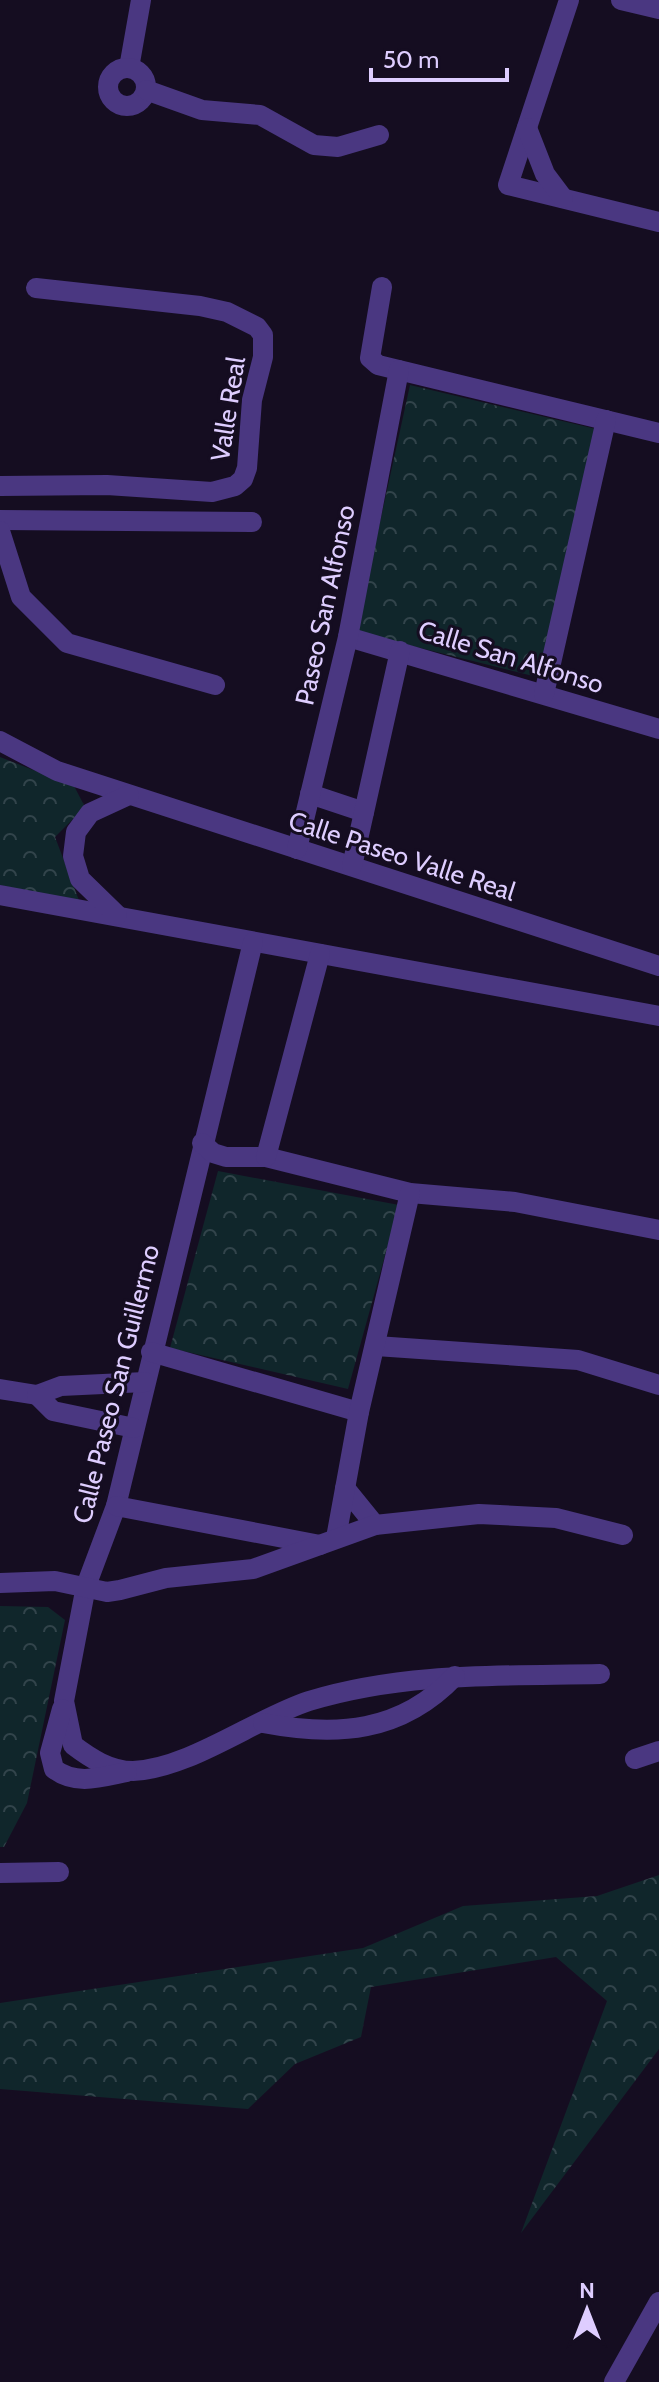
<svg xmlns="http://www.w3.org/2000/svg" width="659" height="2382" font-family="Cabin,sans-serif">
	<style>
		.park { fill: url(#park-crowns) }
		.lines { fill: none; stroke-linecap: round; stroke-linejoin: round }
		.minor { stroke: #4a3781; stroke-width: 20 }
		.labels { text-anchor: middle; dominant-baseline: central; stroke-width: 6; stroke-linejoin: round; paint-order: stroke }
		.street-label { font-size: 26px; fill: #decdff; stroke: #150d21 }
	</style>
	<defs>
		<pattern id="park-crowns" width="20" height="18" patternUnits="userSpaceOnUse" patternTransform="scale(2)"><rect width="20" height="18" fill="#10262b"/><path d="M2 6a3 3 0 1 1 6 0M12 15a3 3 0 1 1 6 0" fill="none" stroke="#32444b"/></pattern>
	</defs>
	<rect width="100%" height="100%" fill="#150d21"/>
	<g class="park">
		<path d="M 410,385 L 596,429 L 541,678 L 356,632 Z"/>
		<path d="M 0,757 L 74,786 L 85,807 L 55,837 L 80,903 L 0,885 Z"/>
		<path d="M 218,1171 L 399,1205 L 348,1389 L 170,1348 Z"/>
		<path d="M 0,1606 L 48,1607 L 65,1620 L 27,1803 L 4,1847 L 0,1847 Z"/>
		<path d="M 659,1875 L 659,2049 L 521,2233 L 607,2001 L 556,1957 L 371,1987 L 361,2037 L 295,2064 L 248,2109 L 0,2089 L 0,2003 L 363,1948 L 463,1906 L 597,1896 Z"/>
	</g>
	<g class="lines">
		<g class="minor">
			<path d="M 569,0 L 508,185 L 659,222"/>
			<path d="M 621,0 L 659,9"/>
			<path d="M 129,68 L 141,0"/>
			<circle cx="127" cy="87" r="19"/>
			<path d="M 146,90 L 202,110 L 260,115 L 314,145 L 338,147 L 379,135"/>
			<path d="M 527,128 L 545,174 L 563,198"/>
			<path d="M 382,287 L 370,358 L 378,365 L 659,433"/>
			<path d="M 0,486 L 107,485 L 212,492 L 235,486 L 243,479 L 247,468 L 252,400 L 263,357 L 263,335 L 257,327 L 227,312 L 200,306 L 36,288"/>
			<path d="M 0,520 L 252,522"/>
			<path d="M 0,531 L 21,597 L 67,643 L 215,685"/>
			<path d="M 348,637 L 659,729"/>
			<path d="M 544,694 L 606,420"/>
			<path d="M 0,741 L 57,771 L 659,966"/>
			<path d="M 310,794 L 364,812"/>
			<path d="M 297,849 L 348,637 L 399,370"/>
			<path d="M 352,866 L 400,651"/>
			<path d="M 0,895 L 659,1016"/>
			<path d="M 117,915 L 80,879 L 73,856 L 76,832 L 90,813 L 129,795"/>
			<path d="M 253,942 L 116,1506 L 86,1586 L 64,1701 L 73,1745 C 90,1758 110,1771 133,1771 C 189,1769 256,1718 309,1701 C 404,1672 501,1676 600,1674"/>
			<path d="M 202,1143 L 213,1153 L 226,1157 L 266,1157 L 410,1193 L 515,1202 L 659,1230"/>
			<path d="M 266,1157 L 320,954"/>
			<path d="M 376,1346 L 578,1360 L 659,1385"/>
			<path d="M 151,1352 L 359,1412"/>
			<path d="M 0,1389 L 37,1395 L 61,1386 L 145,1382"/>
			<path d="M 37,1395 L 53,1411 L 134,1428"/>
			<path d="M 345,1488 L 375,1525"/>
			<path d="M 116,1506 L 320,1545"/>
			<path d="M 336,1538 L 359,1412 L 410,1193"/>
			<path d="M 0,1583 L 55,1581 L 107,1592 L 120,1590 L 166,1578 L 253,1569 L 375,1525 L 479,1514 L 556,1518 L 623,1535"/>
			<path d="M 62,1709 L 50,1753 L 54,1769 C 76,1786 102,1777 127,1772"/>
			<path d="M 263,1723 C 336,1737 401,1733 455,1676"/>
			<path d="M 635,1759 L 659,1751"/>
			<path d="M 0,1873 L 59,1872"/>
			<path d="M 614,2382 L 659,2302"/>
		</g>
	</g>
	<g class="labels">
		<g class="street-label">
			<text transform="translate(228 409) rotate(-81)">Valle Real</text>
			<text transform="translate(325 605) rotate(-78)">Paseo San Alfonso</text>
			<text transform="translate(511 657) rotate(17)">Calle San Alfonso</text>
			<text transform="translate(402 856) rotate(18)">Calle Paseo Valle Real</text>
			<text transform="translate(116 1384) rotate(-76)">Calle Paseo San Guillermo</text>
		</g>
	</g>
	<g transform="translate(587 2310)" stroke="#150d21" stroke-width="6" paint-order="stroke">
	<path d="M0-6L14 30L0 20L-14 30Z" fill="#decdff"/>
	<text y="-12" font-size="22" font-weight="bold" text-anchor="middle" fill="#decdff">N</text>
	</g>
	<path d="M371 68v12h136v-12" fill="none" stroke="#decdff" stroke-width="4"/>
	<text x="383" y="68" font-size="24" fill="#decdff" stroke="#150d21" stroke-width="6" paint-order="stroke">50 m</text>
</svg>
